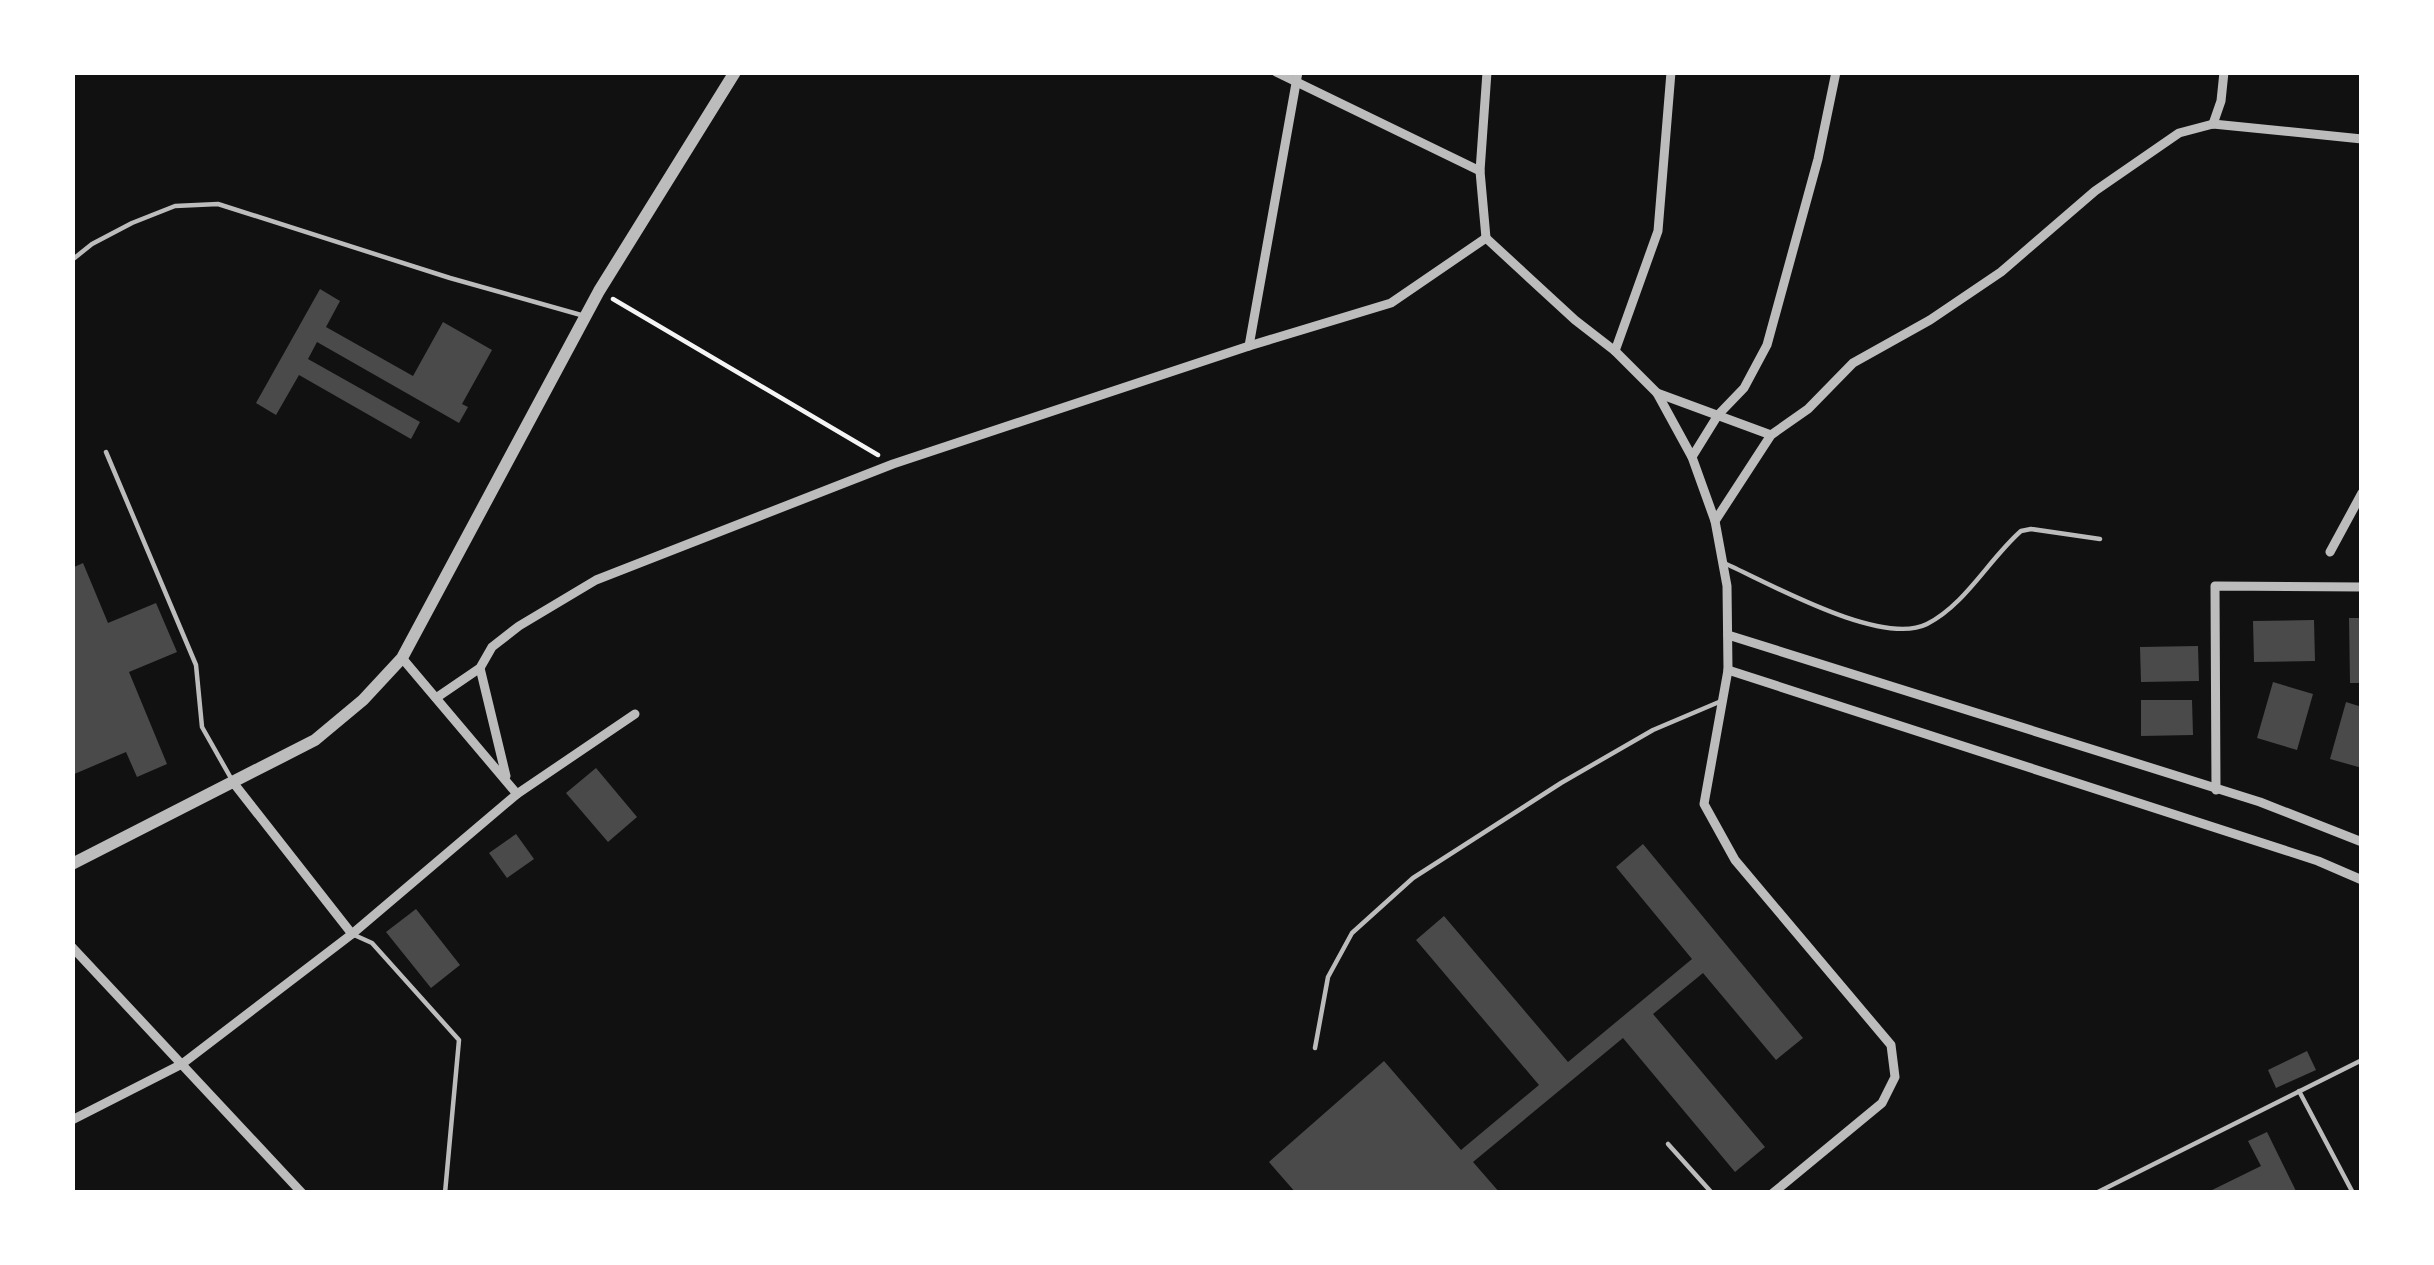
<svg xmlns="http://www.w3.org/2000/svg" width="2434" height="1265" font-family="'Noto Serif',serif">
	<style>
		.building { fill: #4a4a4a }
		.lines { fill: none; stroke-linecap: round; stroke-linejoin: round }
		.path { stroke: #f5f5f5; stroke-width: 4.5 }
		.service { stroke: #bcbcbc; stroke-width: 4.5 }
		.minor { stroke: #bcbcbc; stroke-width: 9 }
		.tertiary { stroke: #bcbcbc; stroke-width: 12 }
	</style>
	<rect width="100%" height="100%" fill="#111"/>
	<g class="building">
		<path d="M 320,289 L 340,301 L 326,327 L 413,376 L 443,322 L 492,350 L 462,404 L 468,407 L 459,423 L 317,342 L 308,359 L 420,422 L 411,439 L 299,375 L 276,415 L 256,403 Z"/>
		<path d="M 83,563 L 108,623 L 156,603 L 177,652 L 129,672 L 167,764 L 137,777 L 126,752 L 72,775 L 72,568 Z"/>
		<path d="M 2349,618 L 2362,618 L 2362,683 L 2350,683 Z"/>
		<path d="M 2314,620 L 2315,661 L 2254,662 L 2253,621 Z"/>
		<path d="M 2198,646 L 2199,681 L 2141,682 L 2140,647 Z"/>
		<path d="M 2273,682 L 2313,694 L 2297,750 L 2257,738 Z"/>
		<path d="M 2141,700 L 2192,700 L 2193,735 L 2141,736 Z"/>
		<path d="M 2346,702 L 2362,707 L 2362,768 L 2330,759 Z"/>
		<path d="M 596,768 L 637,817 L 608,842 L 566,793 Z"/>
		<path d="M 516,834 L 534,859 L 507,878 L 489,853 Z"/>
		<path d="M 1643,844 L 1803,1038 L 1776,1060 L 1703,973 L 1653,1014 L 1765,1147 L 1735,1172 L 1623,1038 L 1473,1162 L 1500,1193 L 1296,1193 L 1269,1162 L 1384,1061 L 1461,1150 L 1539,1085 L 1416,940 L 1444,916 L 1568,1062 L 1692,959 L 1616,867 Z"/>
		<path d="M 416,909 L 460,965 L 431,988 L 386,932 Z"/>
		<path d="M 2307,1051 L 2316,1070 L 2276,1088 L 2268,1070 Z"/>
		<path d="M 2267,1132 L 2297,1193 L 2206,1193 L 2261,1166 L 2248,1141 Z"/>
	</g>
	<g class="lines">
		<path class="path" d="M 613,299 L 878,455"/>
		<g class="service">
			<path d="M 72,260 L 92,244 L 132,223 L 175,206 L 218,204 L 450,278 L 581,315"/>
			<path d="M 106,452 L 196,665 L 202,727 L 232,780"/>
			<path d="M 1724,563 C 1769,583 1881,647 1927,624 C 1966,604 1989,559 2021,531 L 2031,529 L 2100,539"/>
			<path d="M 352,934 L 372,943 L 459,1040 L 445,1193"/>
			<path d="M 1315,1048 L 1328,977 L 1352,933 L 1413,878 L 1561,783 L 1653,730 L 1719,702"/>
			<path d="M 2299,1091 L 2353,1193"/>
			<path d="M 1668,1144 L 1712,1193"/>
			<path d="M 2096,1193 L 2362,1060"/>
		</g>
		<g class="minor">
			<path d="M 1276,72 L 1480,171"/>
			<path d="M 2213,124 L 2221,101 L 2224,72"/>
			<path d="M 1486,238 L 1575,320 L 1615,351 L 1657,393 L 1692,457 L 1715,521 L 1727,586 L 1728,670 L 1704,804 L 1735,860 L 1891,1045 L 1895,1077 L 1882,1103 L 1773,1193"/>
			<path d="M 1486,238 L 1480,171 L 1487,72"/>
			<path d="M 1249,346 L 1298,72"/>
			<path d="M 1615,351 L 1658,231 L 1671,72"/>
			<path d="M 1657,393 L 1771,435"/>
			<path d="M 1692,457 L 1718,415 L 1744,388 L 1767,345 L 1818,159 L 1836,72"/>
			<path d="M 1715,521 L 1771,435 L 1808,409 L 1853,363 L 1930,320 L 2001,272 L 2095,191 L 2179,133 L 2213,124 L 2362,139"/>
			<path d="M 2330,552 L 2362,493"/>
			<path d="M 1728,635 L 2260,802 L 2362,842"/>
			<path d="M 402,658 L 517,794"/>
			<path d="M 480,668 L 506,776"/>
			<path d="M 1728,670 L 2318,861 L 2362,880"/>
			<path d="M 436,698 L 480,668 L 492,647 L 519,626 L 596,580 L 893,464 L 1249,346 L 1391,303 L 1486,238"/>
			<path d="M 232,781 L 352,934"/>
			<path d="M 2216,790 L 2215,586 L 2362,587"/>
			<path d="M 72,947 L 302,1193"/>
			<path d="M 72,1120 L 182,1064 L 352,934 L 517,794 L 635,714"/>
		</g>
		<path class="tertiary" d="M 72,864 L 315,740 L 363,700 L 402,658 L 599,291 L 735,72"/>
	</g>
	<rect width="2434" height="1265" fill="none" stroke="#ffffff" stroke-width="150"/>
</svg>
